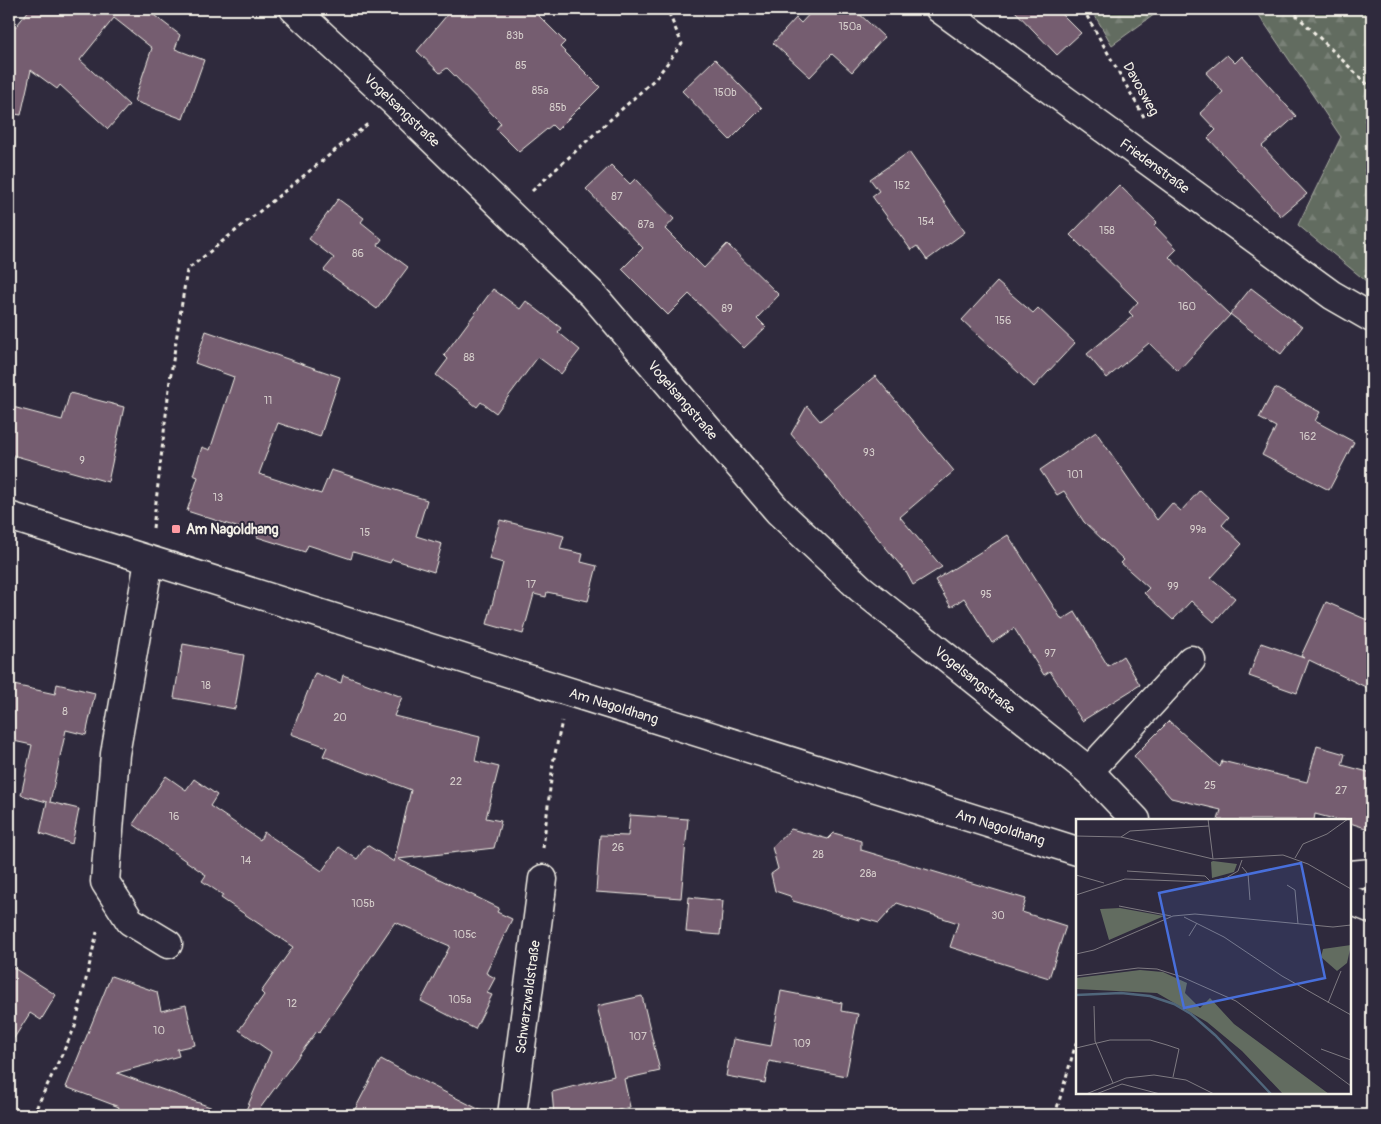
<svg xmlns="http://www.w3.org/2000/svg" width="1381" height="1124" font-family="Pangolin,sans-serif">
	<style>
		.forest { fill: url(#forest-firs); stroke: #abaea4 }
		.building { fill: #755d70; stroke: #f4f1e8 }
		.lines { fill: none; stroke-linecap: round; stroke-linejoin: round }
		.street-casing { stroke: #f4f1e8; stroke-width: 31 }
		.path { stroke: #f4f1e8; stroke-width: 3; stroke-dasharray: 4 4; stroke-linecap: butt }
		.street { stroke: #2f2a3d; stroke-width: 28 }
		.poi-dot { fill: #ff9aa2; stroke: #2f2a3d; stroke-width: 2 }
		.labels { text-anchor: middle; dominant-baseline: central; stroke-width: 4; stroke-linejoin: round; paint-order: stroke }
		.number-label { font-size: 11px; fill: #d4ccca }
		.street-label { font-size: 14px; fill: #f4f1e8; stroke: #2f2a3d }
		.poi-label { font-size: 14px; font-weight: bold; fill: #f4f1e8; stroke: #2f2a3d; text-anchor: start }
		.inset-river { fill: none; stroke: #50667b; stroke-width: 2.5 }
		.inset-road { fill: none; stroke: #7e7a81; stroke-width: 1 }
		.view { fill: #486fdb; fill-opacity: 0.15; stroke: #486fdb; stroke-width: 2.5 }
		.inset-edge { fill: none; stroke: #f4f1e8; stroke-width: 2.5 }
	</style>
	<defs>
		<pattern id="forest-firs" width="22" height="20" patternUnits="userSpaceOnUse" patternTransform="scale(1.25)"><rect width="22" height="20" fill="#626c60"/><path d="M5 1l3.5 6h-7zM16 11l3.5 6h-7z" fill="#798177"/></pattern>
	</defs>
	<rect width="100%" height="100%" fill="#2f2a3d"/>
	<filter id="ink" filterUnits="userSpaceOnUse"><feTurbulence type="fractalNoise" baseFrequency=".02" numOctaves="2"/><feDisplacementMap in="SourceGraphic" scale="10" xChannelSelector="R" yChannelSelector="G"/><feConvolveMatrix kernelMatrix="1 2 1 2 8 2 1 2 1" color-interpolation-filters="sRGB"/></filter>
	<g filter="url(#ink)">
		<g class="forest">
			<path d="M 1091,9 L 1162,9 L 1112,45 Z"/>
			<path d="M 1255,9 L 1362,9 L 1372,19 L 1372,286 L 1298,225 L 1341,137 Z"/>
		</g>
		<g class="building">
			<path d="M 30,9 L 146,9 L 180,35 L 175,49 L 204,60 L 183,119 L 134,101 L 152,48 L 114,18 L 80,60 L 129,105 L 108,129 L 60,85 L 57,89 L 31,70 L 21,115 L 9,113 L 9,35 Z"/>
			<path d="M 452,9 L 532,9 L 565,42 L 560,47 L 600,87 L 557,130 L 552,125 L 519,152 L 496,129 L 501,123 L 447,68 L 440,73 L 417,51 Z"/>
			<path d="M 814,9 L 854,9 L 884,37 L 852,72 L 832,54 L 810,77 L 773,43 L 796,18 L 801,23 Z"/>
			<path d="M 1013,9 L 1057,9 L 1081,33 L 1057,55 Z"/>
			<path d="M 1227,55 L 1235,63 L 1242,56 L 1296,116 L 1262,146 L 1307,194 L 1281,216 L 1208,138 L 1216,130 L 1200,113 L 1223,92 L 1206,73 Z"/>
			<path d="M 715,59 L 762,108 L 730,140 L 682,91 Z"/>
			<path d="M 909,152 L 965,232 L 927,260 L 917,246 L 911,250 L 872,196 L 879,191 L 870,179 Z"/>
			<path d="M 611,165 L 630,184 L 635,179 L 674,219 L 665,229 L 704,268 L 727,244 L 779,295 L 757,318 L 766,327 L 744,348 L 689,294 L 668,315 L 622,269 L 643,248 L 586,189 Z"/>
			<path d="M 1119,185 L 1157,222 L 1154,225 L 1177,249 L 1169,257 L 1230,315 L 1178,371 L 1149,343 L 1107,378 L 1087,354 L 1133,316 L 1129,312 L 1138,302 L 1070,235 Z"/>
			<path d="M 338,199 L 364,218 L 361,222 L 382,239 L 378,245 L 408,267 L 377,309 L 324,270 L 334,258 L 309,239 Z"/>
			<path d="M 997,282 L 1033,313 L 1038,308 L 1075,343 L 1034,387 L 962,320 Z"/>
			<path d="M 1251,288 L 1302,327 L 1281,354 L 1230,314 Z"/>
			<path d="M 493,289 L 520,309 L 526,301 L 561,328 L 558,332 L 580,350 L 561,374 L 538,357 L 496,413 L 481,402 L 477,407 L 436,375 L 448,359 L 444,355 Z"/>
			<path d="M 206,331 L 340,377 L 320,437 L 278,423 L 259,474 L 321,494 L 331,470 L 427,500 L 416,536 L 442,544 L 434,572 L 392,559 L 390,563 L 353,552 L 351,559 L 308,545 L 305,552 L 257,537 L 258,534 L 187,511 L 198,477 L 193,475 L 202,447 L 210,450 L 234,377 L 195,363 Z"/>
			<path d="M 875,376 L 954,471 L 900,517 L 942,567 L 913,585 L 906,572 L 791,434 L 807,406 L 820,421 Z"/>
			<path d="M 1275,388 L 1320,412 L 1315,421 L 1354,442 L 1329,490 L 1262,455 L 1276,427 L 1259,418 Z"/>
			<path d="M 70,393 L 124,407 L 108,482 L 9,454 L 9,406 L 62,420 Z"/>
			<path d="M 1096,432 L 1157,520 L 1172,503 L 1181,511 L 1200,490 L 1229,517 L 1222,525 L 1242,544 L 1211,578 L 1235,598 L 1214,622 L 1191,601 L 1173,620 L 1144,593 L 1149,588 L 1121,563 L 1124,560 L 1084,522 L 1064,491 L 1057,495 L 1040,470 Z"/>
			<path d="M 500,520 L 564,536 L 560,549 L 583,554 L 581,562 L 597,566 L 588,601 L 547,592 L 546,597 L 534,594 L 523,634 L 487,624 L 503,563 L 489,559 Z"/>
			<path d="M 1008,535 L 1062,620 L 1075,612 L 1108,666 L 1123,656 L 1140,685 L 1082,721 L 1050,671 L 1044,675 L 1014,628 L 992,643 L 964,598 L 951,607 L 935,580 Z"/>
			<path d="M 1326,602 L 1372,622 L 1372,690 L 1309,660 L 1297,693 L 1249,676 L 1261,643 L 1304,658 L 1301,656 Z"/>
			<path d="M 183,644 L 244,655 L 235,709 L 174,698 Z"/>
			<path d="M 315,673 L 341,683 L 343,675 L 402,697 L 394,716 L 480,737 L 475,761 L 499,767 L 486,818 L 501,821 L 494,848 L 398,859 L 499,908 L 497,912 L 512,919 L 486,973 L 495,978 L 487,993 L 492,995 L 475,1029 L 421,1001 L 450,946 L 395,922 L 319,1033 L 317,1031 L 255,1115 L 246,1110 L 271,1052 L 239,1030 L 264,995 L 261,992 L 293,947 L 221,898 L 223,895 L 202,881 L 206,875 L 133,824 L 166,776 L 186,790 L 194,779 L 217,795 L 210,806 L 260,840 L 264,832 L 322,871 L 339,847 L 357,859 L 367,845 L 394,862 L 411,790 L 323,756 L 327,747 L 291,734 Z"/>
			<path d="M 9,684 L 55,694 L 57,684 L 95,693 L 86,735 L 66,730 L 50,802 L 79,809 L 72,844 L 40,833 L 47,802 L 21,795 L 32,745 L 9,740 Z"/>
			<path d="M 1169,721 L 1220,767 L 1222,761 L 1307,782 L 1317,746 L 1345,754 L 1342,765 L 1372,773 L 1372,830 L 1350,823 L 1350,820 L 1338,820 L 1315,814 L 1314,820 L 1218,820 L 1221,810 L 1171,798 L 1134,756 Z"/>
			<path d="M 630,815 L 688,819 L 681,898 L 596,892 L 600,835 L 628,836 Z"/>
			<path d="M 791,829 L 828,839 L 834,833 L 861,841 L 861,850 L 1026,899 L 1022,912 L 1066,926 L 1049,978 L 950,947 L 958,923 L 897,903 L 879,923 L 862,918 L 859,920 L 793,901 L 790,896 L 775,891 L 771,874 L 778,869 L 772,847 Z"/>
			<path d="M 689,897 L 723,901 L 720,935 L 686,932 Z"/>
			<path d="M 9,965 L 56,995 L 41,1020 L 30,1013 L 9,1046 Z"/>
			<path d="M 111,976 L 157,992 L 161,1011 L 186,1005 L 195,1045 L 177,1049 L 179,1056 L 117,1073 L 224,1112 L 223,1115 L 116,1115 L 119,1107 L 66,1087 Z"/>
			<path d="M 781,991 L 842,1003 L 841,1011 L 858,1014 L 846,1076 L 769,1061 L 765,1083 L 726,1076 L 733,1039 L 771,1046 Z"/>
			<path d="M 642,996 L 660,1071 L 624,1079 L 630,1107 L 598,1115 L 554,1115 L 552,1092 L 614,1076 L 597,1006 Z"/>
			<path d="M 381,1059 L 407,1073 L 490,1115 L 352,1115 Z"/>
		</g>
		<g class="lines">
			<g class="street-casing">
				<g id="street">
					<path id="s1" d="M 294,9 L 394,102 L 592,294 L 778,511 L 860,588 L 1089,771 L 1136,820"/>
					<path id="s2" d="M 940,9 L 1332,295 L 1372,318"/>
					<path id="s3" d="M 9,516 L 1077,851"/>
					<path d="M 149,561 L 115,754 L 105,882 L 130,921 L 168,944"/>
					<path d="M 1089,771 L 1191,660"/>
					<path d="M 1350,875 L 1372,873"/>
					<path d="M 1350,900 L 1372,909"/>
					<path id="s4" d="M 512,1115 L 543,879"/>
				</g>
			</g>
			<g class="path">
				<path d="M 1083,9 L 1144,117"/>
				<path d="M 1290,9 L 1372,89"/>
				<path d="M 532,191 L 656,78 L 682,44 L 667,9"/>
				<path d="M 1365,277 L 1372,273"/>
				<path d="M 153,528 L 170,380 L 187,270 L 369,123"/>
				<path d="M 543,848 L 553,763 L 562,721"/>
				<path d="M 33,1115 L 75,1027 L 97,932"/>
				<path d="M 1055,1115 L 1077,1040"/>
			</g>
			<use href="#street" class="street"/>
		</g>
	</g>
	<rect class="poi-dot" x="171" y="524" width="10" height="10" rx="2.5"/>
	<g class="labels">
		<g class="number-label">
			<text x="850" y="26">150a</text>
			<text x="515" y="35">83b</text>
			<text x="521" y="65">85</text>
			<text x="540" y="90">85a</text>
			<text x="725" y="92">150b</text>
			<text x="558" y="107">85b</text>
			<text x="902" y="185">152</text>
			<text x="617" y="196">87</text>
			<text x="926" y="221">154</text>
			<text x="646" y="224">87a</text>
			<text x="1107" y="230">158</text>
			<text x="358" y="253">86</text>
			<text x="1187" y="306">160</text>
			<text x="727" y="308">89</text>
			<text x="1003" y="320">156</text>
			<text x="469" y="357">88</text>
			<text x="268" y="400">11</text>
			<text x="1308" y="436">162</text>
			<text x="869" y="452">93</text>
			<text x="82" y="460">9</text>
			<text x="1075" y="474">101</text>
			<text x="218" y="497">13</text>
			<text x="1198" y="529">99a</text>
			<text x="365" y="532">15</text>
			<text x="531" y="584">17</text>
			<text x="1173" y="586">99</text>
			<text x="986" y="594">95</text>
			<text x="1050" y="653">97</text>
			<text x="206" y="685">18</text>
			<text x="65" y="711">8</text>
			<text x="340" y="717">20</text>
			<text x="456" y="781">22</text>
			<text x="1210" y="785">25</text>
			<text x="1341" y="790">27</text>
			<text x="174" y="816">16</text>
			<text x="618" y="847">26</text>
			<text x="818" y="854">28</text>
			<text x="246" y="860">14</text>
			<text x="868" y="873">28a</text>
			<text x="363" y="903">105b</text>
			<text x="998" y="915">30</text>
			<text x="465" y="934">105c</text>
			<text x="460" y="999">105a</text>
			<text x="292" y="1003">12</text>
			<text x="159" y="1030">10</text>
			<text x="638" y="1036">107</text>
			<text x="802" y="1043">109</text>
		</g>
		<g class="street-label">
			<text transform="translate(1141 89) rotate(61)">Davosweg</text>
			<text stroke="none"><textPath href="#s1" startOffset="148">Vogelsangstraße</textPath></text>
			<text stroke="none"><textPath href="#s2" startOffset="266">Friedenstraße</textPath></text>
			<text stroke="none"><textPath href="#s1" startOffset="552">Vogelsangstraße</textPath></text>
			<text stroke="none"><textPath href="#s1" startOffset="958">Vogelsangstraße</textPath></text>
			<text stroke="none"><textPath href="#s3" startOffset="634">Am Nagoldhang</textPath></text>
			<text stroke="none"><textPath href="#s3" startOffset="1039">Am Nagoldhang</textPath></text>
			<text stroke="none"><textPath href="#s4" startOffset="119">Schwarzwaldstraße</textPath></text>
		</g>
		<g class="poi-label">
			<text x="186" y="529">Am Nagoldhang</text>
		</g>
	</g>
	<g transform="translate(1076 819)">
		<rect width="275" height="275" fill="#2f2a3d"/>
		<path d="M 135,43 L 137,42 L 161,45 L 158,53 L 136,59 ZM 44,89 L 88,97 L 33,121 L 24,90 Z" fill="#626c60"/>
		<path d="M 64,151 L 87,153 L 111,164 L 109,174 L 124,189 L 134,179 L 158,205 L 253,275 L 207,275 L 166,232 L 131,203 L 81,174 L 0,170 L 0,159 Z" fill="#626c60"/>
		<path d="M 275,126 L 271,144 L 261,152 L 245,138 L 247,130 Z" fill="#626c60"/>
		<path class="inset-river" d="M 0,176 L 45,174 L 74,177 L 98,185 L 115,195 L 139,216 L 195,275"/>
		<path class="inset-road" d="M 132,0 L 137,40M 0,17 L 45,18 L 137,40 L 207,36 L 232,45 L 275,70M 45,18 L 54,12 L 133,7M 219,39 L 227,25 L 251,15 L 272,0M 166,48 L 172,55 L 174,81M 51,52 L 129,57 L 134,62M 0,56 L 28,64M 211,66 L 219,71 L 222,105M 0,76 L 49,60 L 129,63 L 150,59 L 162,52 L 166,41M 43,87 L 95,97M 108,98 L 148,118 L 206,157 L 275,196M 113,117 L 121,104M 0,135 L 18,131 L 97,97 L 119,95 L 257,108 L 275,106M 0,157 L 62,149 L 81,150 L 106,158 L 160,182 L 275,267M 252,184 L 265,152M 18,187 L 19,222 L 37,264M 0,229 L 34,221 L 74,221 L 91,226 L 103,230 L 97,258M 245,230 L 275,241M 10,275 L 50,259 L 78,256 L 110,261 L 138,275M 20,275 L 46,265 L 84,275"/>
		<path class="view" d="M 225,44 L 249,159 L 108,189 L 83,74 Z"/>
		<rect width="275" height="275" class="inset-edge"/>
	</g>
	<rect width="1381" height="1124" fill="none" stroke="#2f2a3d" stroke-width="30"/>
	<rect x="15" y="15" width="1351" height="1094" fill="none" stroke="#f4f1e8" stroke-width="2" filter="url(#ink)"/>
</svg>
